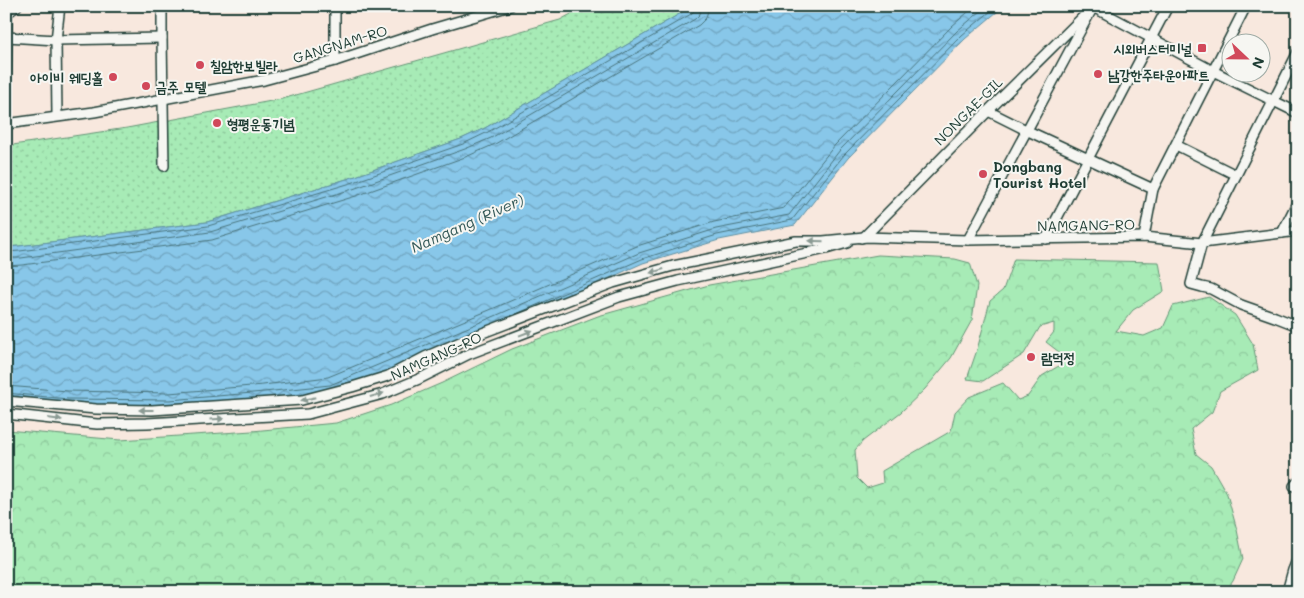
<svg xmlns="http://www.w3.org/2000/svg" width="1304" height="598" font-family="Mali,'Poor Story',sans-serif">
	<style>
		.grass { fill: url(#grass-dots); stroke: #639475 }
		.forest { fill: url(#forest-crowns); stroke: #639475 }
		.water { fill: url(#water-waves); stroke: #5e90a1 }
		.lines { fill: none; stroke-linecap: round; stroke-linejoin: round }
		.shore { stroke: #49747c; stroke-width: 1 }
		.minor-casing { stroke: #1f3d34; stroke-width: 12 }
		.minor { stroke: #f6f6f2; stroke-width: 9 }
		.oneway { fill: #8a9a93 }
		.poi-dot { fill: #d1495b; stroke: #f6f6f2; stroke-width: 2 }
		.labels { text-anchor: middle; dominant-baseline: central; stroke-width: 4; stroke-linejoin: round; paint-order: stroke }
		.street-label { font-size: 14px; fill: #1f3d34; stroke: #f6f6f2 }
		.poi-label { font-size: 14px; font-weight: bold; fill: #1f3d34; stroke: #f6f6f2; text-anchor: start }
		.water-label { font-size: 15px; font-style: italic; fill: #345958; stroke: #f6f6f2 }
	</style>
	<defs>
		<pattern id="grass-dots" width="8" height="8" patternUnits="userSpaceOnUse" patternTransform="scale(1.25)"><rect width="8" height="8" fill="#a7ebb6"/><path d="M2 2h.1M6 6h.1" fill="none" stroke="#8fca9d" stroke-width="1.8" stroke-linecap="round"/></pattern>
		<pattern id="forest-crowns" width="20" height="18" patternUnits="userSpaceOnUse" patternTransform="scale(1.25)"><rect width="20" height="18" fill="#a7ebb6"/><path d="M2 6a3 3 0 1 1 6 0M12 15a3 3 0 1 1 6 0" fill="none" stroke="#8fca9d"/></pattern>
		<pattern id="water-waves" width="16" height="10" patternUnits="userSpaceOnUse" patternTransform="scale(1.25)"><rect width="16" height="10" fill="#88c7e9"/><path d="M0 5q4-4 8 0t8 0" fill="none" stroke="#6fa3be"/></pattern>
	</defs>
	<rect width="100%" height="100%" fill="#f8e8de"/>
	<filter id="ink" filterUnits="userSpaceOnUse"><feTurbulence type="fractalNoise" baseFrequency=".02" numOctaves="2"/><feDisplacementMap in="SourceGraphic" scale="10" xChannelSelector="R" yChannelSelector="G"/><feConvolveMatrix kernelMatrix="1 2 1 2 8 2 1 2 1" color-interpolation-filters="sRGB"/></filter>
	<g filter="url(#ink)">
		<path class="grass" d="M 586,6 L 693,6 L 485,128 L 461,139 L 350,178 L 207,222 L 19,246 L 6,247 L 6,146 L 127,128 L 282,99 L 560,20 Z"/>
		<path class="forest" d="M 878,255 L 955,259 L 970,263 L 977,286 L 972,320 L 951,358 L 925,389 L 901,412 L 863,441 L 855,450 L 857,478 L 867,488 L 883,483 L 882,471 L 951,431 L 955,412 L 969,397 L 1003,383 L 1018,400 L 1028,396 L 1042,376 L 1062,364 L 1059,352 L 1046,342 L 1054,332 L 1054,323 L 1040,327 L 1024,354 L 983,381 L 967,379 L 977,350 L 990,301 L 1003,290 L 1014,259 L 1159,262 L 1164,291 L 1133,310 L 1116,331 L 1144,336 L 1163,328 L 1173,306 L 1209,297 L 1235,315 L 1253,344 L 1258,370 L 1220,391 L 1212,412 L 1191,429 L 1196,454 L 1211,466 L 1227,494 L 1237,530 L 1243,559 L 1233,581 L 1225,592 L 6,592 L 6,430 L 120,440 L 252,431 L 336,423 L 391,405 L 442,383 L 512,349 L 598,316 L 709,285 Z"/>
		<path class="water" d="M 693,6 L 1004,6 L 965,39 L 848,158 L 795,225 L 719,240 L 643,263 L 500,327 L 333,396 L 170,411 L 6,404 L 6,247 L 19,246 L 207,222 L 350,178 L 461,139 L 485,128 Z"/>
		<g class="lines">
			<g class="shore">
				<path d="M 6,252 L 20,251 L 208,226 L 351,183 L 463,144 L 488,132 L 691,14 L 694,11 L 695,6"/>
				<path d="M 6,258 L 21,258 L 210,232 L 353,189 L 465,149 L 491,138 L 695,19 L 700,14 L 701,6"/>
				<path d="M 6,266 L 22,265 L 212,240 L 356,196 L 468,156 L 495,144 L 699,25 L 706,18 L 709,6"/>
				<path d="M 514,315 L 642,259 L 717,235 L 792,220 L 844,155 L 962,35 L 997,6"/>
				<path d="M 6,386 L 68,391 L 169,393 L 263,385 L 328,377 L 492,309 L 637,246 L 714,222 L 784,208 L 835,145 L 952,26 L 975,6"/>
				<path d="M 6,393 L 68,399 L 170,400 L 264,392 L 330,385 L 495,316 L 639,253 L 716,229 L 789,215 L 840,150 L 957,31 L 987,6"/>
			</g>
			<g class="minor-casing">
				<g id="minor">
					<path d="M 162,6 L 162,38 L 164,166"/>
					<path d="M 6,14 L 17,6"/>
					<path d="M 7,37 L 56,40 L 162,38"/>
					<path d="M 1298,52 L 1202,243 L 1191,284 L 1202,287 L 1211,289 L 1241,305 L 1275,317 L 1298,326"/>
					<path d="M 335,61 L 335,6"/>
					<path d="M 6,69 L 7,6"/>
					<path d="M 988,111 L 1026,130 L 1153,189"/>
					<path d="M 57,116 L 56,40 L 60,6"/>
					<path d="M 6,124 L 94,112 L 264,80 L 335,61 L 432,29 L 510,6"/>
					<path d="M 1176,145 L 1236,175"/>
					<path d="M 1282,233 L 1298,201"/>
					<path d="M 1144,237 L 1153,189 L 1246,6"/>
					<path d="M 861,238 L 864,237 L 988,111 L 1094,6"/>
					<path d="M 1046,239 L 1168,6"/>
					<path d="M 968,240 L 1093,7 L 1213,71 L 1298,113"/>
					<path d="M 6,401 L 96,409 L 152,410 L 302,400 L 352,387 L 388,376 L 425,357 L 472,337 L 613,283 L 673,266 L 796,241 L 823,241 L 864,237 L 968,240 L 1144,237 L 1202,243 L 1298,231"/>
					<path d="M 6,414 L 97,424 L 147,423 L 308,414 L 383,394 L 419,379 L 469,354 L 619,297 L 678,281 L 826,249 L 847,243"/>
					<path d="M 1294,486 L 1298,482"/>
					<path d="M 1287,592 L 1293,570 L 1298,558"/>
				</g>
			</g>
			<use href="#minor" class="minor"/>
		</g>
		<defs><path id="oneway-solid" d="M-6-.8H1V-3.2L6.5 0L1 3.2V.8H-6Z" transform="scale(1.25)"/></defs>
		<g class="oneway">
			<use href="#oneway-solid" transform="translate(816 241) rotate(-179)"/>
			<use href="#oneway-solid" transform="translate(657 271) rotate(164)"/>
			<use href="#oneway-solid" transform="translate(526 333) rotate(-21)"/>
			<use href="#oneway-solid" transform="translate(377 395) rotate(-16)"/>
			<use href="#oneway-solid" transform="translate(308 399) rotate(167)"/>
			<use href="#oneway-solid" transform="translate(146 410) rotate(-180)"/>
			<use href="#oneway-solid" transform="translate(55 419) rotate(7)"/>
			<use href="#oneway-solid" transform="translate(217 419) rotate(-3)"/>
		</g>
	</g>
	<g class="poi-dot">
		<rect x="1197" y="43" width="10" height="10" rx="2.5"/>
		<circle cx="200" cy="65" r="5"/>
		<circle cx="1098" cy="74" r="5"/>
		<circle cx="113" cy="77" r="5"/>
		<circle cx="146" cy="86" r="5"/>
		<circle cx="217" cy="123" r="5"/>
		<circle cx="983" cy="174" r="5"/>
		<circle cx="1031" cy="357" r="5"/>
	</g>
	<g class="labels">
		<g class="street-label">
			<text transform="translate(340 44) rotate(-17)">GANGNAM-RO</text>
			<text transform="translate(968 111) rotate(-45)">NONGAE-GIL</text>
			<text transform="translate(1086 225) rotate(-1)">NAMGANG-RO</text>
			<text transform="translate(436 356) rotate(-24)">NAMGANG-RO</text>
		</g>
		<g class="poi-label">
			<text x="1192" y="48" text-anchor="end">시외버스터미널</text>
			<text x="210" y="65">칠암한보빌라</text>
			<text x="1108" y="74">남강한주타운아파트</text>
			<text x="103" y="77" text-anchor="end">아이비 웨딩홀</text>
			<text x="156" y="86">금주 모텔</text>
			<text x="227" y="123">형평운동기념</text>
			<text x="993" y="166">Dongbang<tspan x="993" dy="16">Tourist Hotel</tspan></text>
			<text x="1041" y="357">람덕정</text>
		</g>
		<g class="water-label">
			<text transform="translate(467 223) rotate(-24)">Namgang (River)</text>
		</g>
	</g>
	<rect width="1304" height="598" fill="none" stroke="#f6f6f2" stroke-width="25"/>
	<rect x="12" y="12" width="1279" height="573" fill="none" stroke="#1f3d34" stroke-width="2" filter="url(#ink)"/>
	<g transform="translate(1246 58) rotate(112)"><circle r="24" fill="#f6f6f2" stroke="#a0aca6"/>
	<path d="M0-4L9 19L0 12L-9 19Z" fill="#d1495b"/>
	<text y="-8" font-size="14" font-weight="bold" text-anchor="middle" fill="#1f3d34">N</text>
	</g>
</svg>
